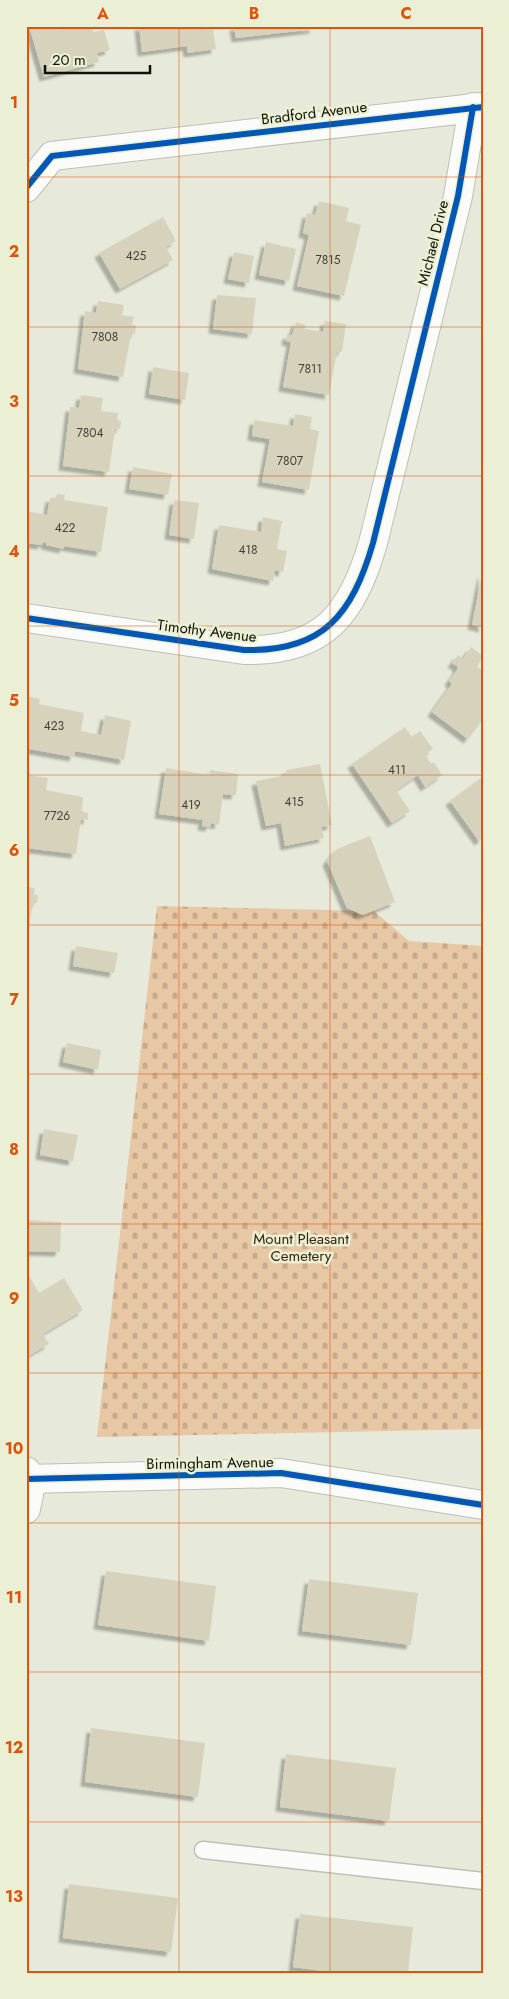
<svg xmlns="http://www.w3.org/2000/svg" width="509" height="1999" font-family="Jost,sans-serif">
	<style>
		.cemetery { fill: url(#cemetery-stones) }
		.building { fill: #d7d2bc; filter: url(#shadow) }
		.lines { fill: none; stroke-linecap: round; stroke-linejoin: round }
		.service-casing { stroke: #bec0b4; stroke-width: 19 }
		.minor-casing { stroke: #bec0b4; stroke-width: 30 }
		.service { stroke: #fbfcf9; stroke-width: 16 }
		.minor { stroke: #fbfcf9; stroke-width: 28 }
		.cycleway-casing { stroke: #ebf0d4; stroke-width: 9 }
		.cycleway { stroke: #0057b8; stroke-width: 6 }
		.grid { fill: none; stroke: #dd550c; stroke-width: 1; stroke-opacity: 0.55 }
		.labels { text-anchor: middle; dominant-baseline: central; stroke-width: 5; stroke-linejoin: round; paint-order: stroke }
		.number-label { font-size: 12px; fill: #414134 }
		.street-label { font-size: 15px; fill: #0f1107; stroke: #ebf0d4 }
		.park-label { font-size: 15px; fill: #3d230c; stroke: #ebf0d4 }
		.neatline { fill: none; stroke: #dd550c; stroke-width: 2 }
		.grid-label { font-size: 16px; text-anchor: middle; font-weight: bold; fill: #dd550c }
	</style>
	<defs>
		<pattern id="cemetery-stones" width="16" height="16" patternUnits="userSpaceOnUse" patternTransform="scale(1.25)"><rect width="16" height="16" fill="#e8c7a5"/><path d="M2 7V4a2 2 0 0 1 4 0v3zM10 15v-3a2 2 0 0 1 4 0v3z" fill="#c6aa8d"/></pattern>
		<filter id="shadow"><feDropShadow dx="-4.5" dy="4.5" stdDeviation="1" flood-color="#0004"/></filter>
	</defs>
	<rect width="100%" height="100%" fill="#e7eada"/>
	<path class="cemetery" d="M 157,906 L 374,911 L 409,941 L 483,946 L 483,1429 L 97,1437 Z"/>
	<g class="building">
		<path d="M 29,26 L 56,26 L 57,30 L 67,26 L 91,26 L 93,32 L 104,30 L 110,50 L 97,53 L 99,62 L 44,77 Z"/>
		<path d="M 139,26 L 206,26 L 206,30 L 213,29 L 216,49 L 188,53 L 187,46 L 142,52 Z"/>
		<path d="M 234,26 L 314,26 L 314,29 L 236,38 Z"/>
		<path d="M 319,201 L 349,208 L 346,221 L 361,225 L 344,296 L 297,286 L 309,235 L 303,233 L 307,213 L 315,215 Z"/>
		<path d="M 163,217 L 176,241 L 166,247 L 173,260 L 120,289 L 99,253 Z"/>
		<path d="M 266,242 L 296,249 L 289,281 L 259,275 Z"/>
		<path d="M 234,252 L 254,256 L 249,283 L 228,279 Z"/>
		<path d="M 217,295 L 256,298 L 252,334 L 213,329 Z"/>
		<path d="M 98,301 L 124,305 L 122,315 L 134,317 L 132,325 L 136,325 L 135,334 L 131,334 L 123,377 L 78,369 L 85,311 L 96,313 Z"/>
		<path d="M 325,321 L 346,324 L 342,352 L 337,351 L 329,395 L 283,387 L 291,342 L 286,341 L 287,335 L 292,335 L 296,322 L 306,325 L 305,329 L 323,332 Z"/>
		<path d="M 153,367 L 189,373 L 185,400 L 149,394 Z"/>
		<path d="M 81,395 L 103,398 L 101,411 L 118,413 L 117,420 L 121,421 L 120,429 L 115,429 L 109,472 L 63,466 L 70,407 L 79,408 Z"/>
		<path d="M 295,414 L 312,417 L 310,429 L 319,431 L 309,490 L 262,482 L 270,439 L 252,436 L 254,420 L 293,426 Z"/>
		<path d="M 133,467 L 172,474 L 168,495 L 129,489 Z"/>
		<path d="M 57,494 L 65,495 L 64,500 L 108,507 L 101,552 L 64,546 L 64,549 L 46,545 L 46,543 L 43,542 L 42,545 L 26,543 L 26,511 L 47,515 L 50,498 L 56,498 Z"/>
		<path d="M 174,500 L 199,503 L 194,539 L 169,535 Z"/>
		<path d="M 263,517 L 282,521 L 277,549 L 287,551 L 283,572 L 275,570 L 273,581 L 212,569 L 219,525 L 261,532 Z"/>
		<path d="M 482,574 L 483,574 L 483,628 L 472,625 Z"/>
		<path d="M 471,647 L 483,656 L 477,667 L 483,671 L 483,719 L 468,739 L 432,712 L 452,684 L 449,681 L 457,670 L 457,666 L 452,663 L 458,655 L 463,659 Z"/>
		<path d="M 26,696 L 40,699 L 39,704 L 84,713 L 81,731 L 101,735 L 105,715 L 131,721 L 124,760 L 75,751 L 74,757 L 29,749 L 29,755 L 26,755 Z"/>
		<path d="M 405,727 L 412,737 L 420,731 L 433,749 L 425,754 L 431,764 L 434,762 L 442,775 L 425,787 L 418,775 L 396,790 L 410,811 L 392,823 L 352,764 Z"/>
		<path d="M 320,764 L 332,825 L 321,827 L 324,838 L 285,846 L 281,823 L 266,826 L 256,781 L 287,775 L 286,770 Z"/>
		<path d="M 166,768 L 209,775 L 210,770 L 238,774 L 236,795 L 223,794 L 219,825 L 211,823 L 210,827 L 202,826 L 203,820 L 159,814 Z"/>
		<path d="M 26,775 L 48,778 L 46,790 L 83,797 L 82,811 L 88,813 L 88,820 L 81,819 L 76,854 L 26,848 Z"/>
		<path d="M 481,778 L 483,838 L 479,841 L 450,801 Z"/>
		<path d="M 370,836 L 395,902 L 363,915 L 347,908 L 327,861 L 337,849 Z"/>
		<path d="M 26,887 L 35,888 L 34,895 L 38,895 L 37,903 L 33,903 L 27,938 Z"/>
		<path d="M 76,946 L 118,953 L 114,973 L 73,966 Z"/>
		<path d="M 67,1043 L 101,1050 L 98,1070 L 63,1062 Z"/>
		<path d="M 44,1129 L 78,1135 L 73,1161 L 40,1155 Z"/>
		<path d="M 26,1220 L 61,1222 L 60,1252 L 26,1251 Z"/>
		<path d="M 26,1270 L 39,1293 L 64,1278 L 83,1310 L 43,1334 L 49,1344 L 28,1356 Z"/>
		<path d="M 106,1571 L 216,1586 L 209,1641 L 98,1625 Z"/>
		<path d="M 309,1579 L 418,1593 L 411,1645 L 302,1631 Z"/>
		<path d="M 91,1728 L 205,1743 L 198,1797 L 85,1782 Z"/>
		<path d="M 286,1754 L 396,1768 L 389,1821 L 280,1807 Z"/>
		<path d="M 69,1884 L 178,1898 L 171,1952 L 63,1938 Z"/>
		<path d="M 300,1914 L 413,1927 L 408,1973 L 338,1973 L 293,1967 Z"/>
	</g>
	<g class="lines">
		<g class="service-casing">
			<path id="service" d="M 203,1850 L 483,1881"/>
		</g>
		<g class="minor-casing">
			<g id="minor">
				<path d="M 26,188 L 52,156 L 483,107"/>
				<path d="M 26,618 L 244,650 C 323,652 352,615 373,543 L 458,196 L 473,107"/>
				<path d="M 26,1471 L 32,1479 L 26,1509"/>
				<path d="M 26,1479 L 281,1473 L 483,1505"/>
			</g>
		</g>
		<use href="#service" class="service"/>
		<use href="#minor" class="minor"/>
		<g class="cycleway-casing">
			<g id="cycleway">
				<path d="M 26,188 L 52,156 L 483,107"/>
				<path d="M 26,618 L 244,650 C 323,652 352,615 373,543 L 458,196 L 473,107"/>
				<path d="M 26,1479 L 281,1473 L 483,1505"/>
			</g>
		</g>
		<use href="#cycleway" class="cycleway"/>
	</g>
	<path class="grid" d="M 179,26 L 179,1973M 330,26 L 330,1973M 26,177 L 483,177M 26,327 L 483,327M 26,476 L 483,476M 26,626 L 483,626M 26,775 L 483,775M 26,925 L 483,925M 26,1074 L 483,1074M 26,1224 L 483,1224M 26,1373 L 483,1373M 26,1523 L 483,1523M 26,1672 L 483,1672M 26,1822 L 483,1822"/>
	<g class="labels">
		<g class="number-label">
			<text x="136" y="256">425</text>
			<text x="328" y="260">7815</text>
			<text x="105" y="337">7808</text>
			<text x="310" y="369">7811</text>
			<text x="90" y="433">7804</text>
			<text x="290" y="461">7807</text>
			<text x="65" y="528">422</text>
			<text x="248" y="550">418</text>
			<text x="54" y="726">423</text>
			<text x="397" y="770">411</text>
			<text x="294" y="802">415</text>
			<text x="191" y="805">419</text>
			<text x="57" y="816">7726</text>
		</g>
		<g class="street-label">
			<text transform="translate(314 113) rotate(-7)">Bradford Avenue</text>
			<text transform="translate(433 243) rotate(-76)">Michael Drive</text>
			<text transform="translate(207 631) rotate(7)">Timothy Avenue</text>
			<text transform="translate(210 1463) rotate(-1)">Birmingham Avenue</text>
		</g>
		<g class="park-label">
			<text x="301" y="1239">Mount Pleasant<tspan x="301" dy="17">Cemetery</tspan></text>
		</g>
	</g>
	<rect width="509" height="1999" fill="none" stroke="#ebf0d4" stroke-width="55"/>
	<path d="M45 65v8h105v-8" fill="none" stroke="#0f1107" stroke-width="2.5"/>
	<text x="52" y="65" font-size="15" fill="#0f1107" stroke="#ebf0d4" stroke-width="4" paint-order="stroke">20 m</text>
	<rect x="28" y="28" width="454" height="1944" class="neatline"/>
	<g class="grid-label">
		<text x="103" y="19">A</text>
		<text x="254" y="19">B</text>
		<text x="406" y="19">C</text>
		<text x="14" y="108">1</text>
		<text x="14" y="257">2</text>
		<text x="14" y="407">3</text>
		<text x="14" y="557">4</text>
		<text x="14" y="706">5</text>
		<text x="14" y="856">6</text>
		<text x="14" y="1005">7</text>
		<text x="14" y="1155">8</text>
		<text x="14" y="1304">9</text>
		<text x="14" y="1454">10</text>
		<text x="14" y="1603">11</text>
		<text x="14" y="1753">12</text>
		<text x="14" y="1902">13</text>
	</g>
</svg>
